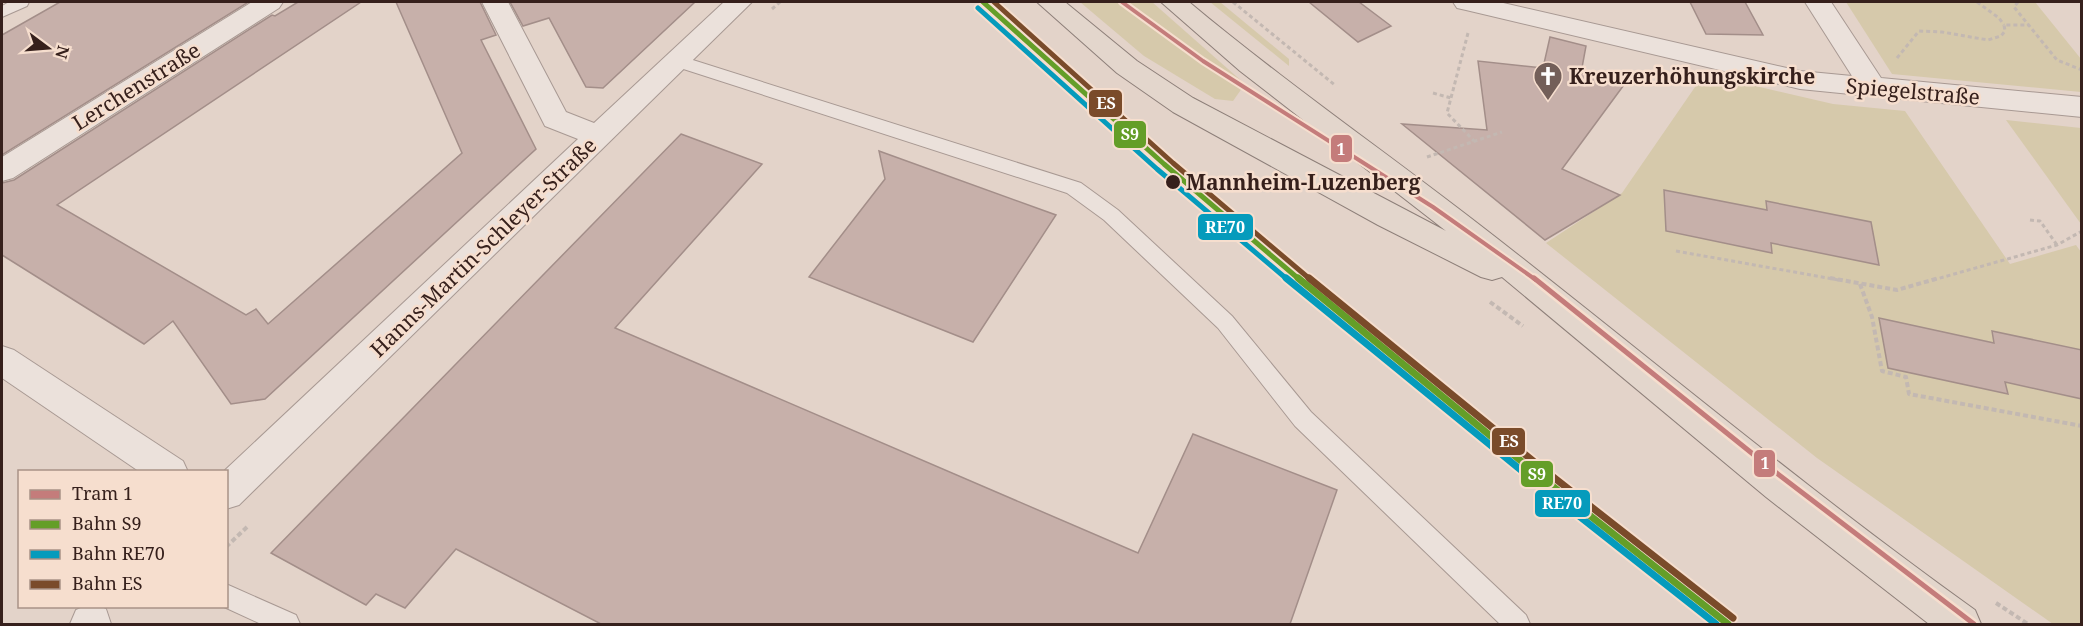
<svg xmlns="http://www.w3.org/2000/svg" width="2083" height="626" font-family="'Noto Serif',serif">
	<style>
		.green { fill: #d6c9ab }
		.building { fill: #c7b0aa; stroke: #a38e89; stroke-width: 1.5 }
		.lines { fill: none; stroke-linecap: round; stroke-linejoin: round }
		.lane-casing { stroke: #a89993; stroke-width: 2 }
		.street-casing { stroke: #a89993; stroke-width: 2 }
		.primary-casing { stroke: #8d7f79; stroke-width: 2 }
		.path-far1 { stroke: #c3b8b2; stroke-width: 3; stroke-dasharray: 4 3; stroke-linecap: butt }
		.path { stroke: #c3b8b2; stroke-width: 4; stroke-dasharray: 5 3; stroke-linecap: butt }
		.lane { fill: #ebe1db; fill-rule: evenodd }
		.street { fill: #ebe1db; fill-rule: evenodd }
		.primary { fill: #e3d6cc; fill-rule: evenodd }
		.rail-1-far1-casing { stroke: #f6dece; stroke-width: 9 }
		.rail-1-casing { stroke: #f6dece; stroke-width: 11 }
		.rail-2-far1-casing { stroke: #f6dece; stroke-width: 9 }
		.rail-2-casing { stroke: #f6dece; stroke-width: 11 }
		.rail-3-far1-casing { stroke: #f6dece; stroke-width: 9 }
		.rail-3-casing { stroke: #f6dece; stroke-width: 11 }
		.rail-1-far1 { stroke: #649e28; stroke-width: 5 }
		.rail-1 { stroke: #649e28; stroke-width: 7 }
		.rail-2-far1 { stroke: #059bbc; stroke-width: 5 }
		.rail-2 { stroke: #059bbc; stroke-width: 7 }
		.rail-3-far1 { stroke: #7a4b2a; stroke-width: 5 }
		.rail-3 { stroke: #7a4b2a; stroke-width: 7 }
		.tram-1-far1-casing { stroke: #f6dece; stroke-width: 8 }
		.tram-1-casing { stroke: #f6dece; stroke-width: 10 }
		.tram-1-far1 { stroke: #c47c7b; stroke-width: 4 }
		.tram-1 { stroke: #c47c7b; stroke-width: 5 }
		.stop-dot { fill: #36201c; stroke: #f6dece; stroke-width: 2 }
		.labels { text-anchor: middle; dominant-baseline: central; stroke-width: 5; stroke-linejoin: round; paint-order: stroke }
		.poi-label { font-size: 21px; font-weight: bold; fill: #36201c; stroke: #f6dece; text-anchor: start }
		.street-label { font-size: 21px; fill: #36201c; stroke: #f6dece }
		.stop-label { font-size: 21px; font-weight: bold; fill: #36201c; stroke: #f6dece; text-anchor: start }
		.line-badge { stroke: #f6dece; stroke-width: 2 }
		.badge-label { font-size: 16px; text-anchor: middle; font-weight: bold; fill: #fff }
	</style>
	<rect width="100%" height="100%" fill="#e3d3c9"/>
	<g class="green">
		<path d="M 1080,2 L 1152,2 L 1245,84 L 1233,101 L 1215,99 L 1144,56 Z"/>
		<path d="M 1210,2 L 1220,2 L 1289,59 L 1289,66 Z"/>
		<path d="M 1846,2 L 2035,2 L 2081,59 L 2081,92 L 1892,74 Z"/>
		<path d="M 1704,74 L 1833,104 L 1905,111 L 2010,264 L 2076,245 L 2081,252 L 2081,624 L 2053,624 L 1817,458 L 1546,243 L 1622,193 Z"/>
		<path d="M 2006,120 L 2081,128 L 2081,224 Z"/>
	</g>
	<g class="building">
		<path d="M 60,2 L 244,2 L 247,3 L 2,155 L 2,35 Z"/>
		<path d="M 298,2 L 361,2 L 57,205 L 246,315 L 256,309 L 268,324 L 462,153 L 396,2 L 480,2 L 496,35 L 481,40 L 536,149 L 265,399 L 231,404 L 173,321 L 144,344 L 2,255 L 2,183 L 14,180 L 272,15 L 275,16 Z"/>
		<path d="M 510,2 L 695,2 L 603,88 L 586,87 L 549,18 L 523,26 Z"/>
		<path d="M 1309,2 L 1359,2 L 1391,26 L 1358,42 Z"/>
		<path d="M 1690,2 L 1745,2 L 1763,35 L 1706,34 Z"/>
		<path d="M 1550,37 L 1586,46 L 1581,73 L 1629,78 L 1562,169 L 1620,195 L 1545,240 L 1402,124 L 1487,130 L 1478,61 L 1543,68 Z"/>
		<path d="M 681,134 L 762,164 L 615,328 L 1138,553 L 1193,434 L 1337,490 L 1290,624 L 601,624 L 456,549 L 405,608 L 376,594 L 366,605 L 271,553 Z"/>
		<path d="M 879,151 L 1056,215 L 973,342 L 809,277 L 885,179 Z"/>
		<path d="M 1664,190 L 1767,210 L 1766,201 L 1871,222 L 1879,265 L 1771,243 L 1772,253 L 1666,231 Z"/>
		<path d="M 1879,318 L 1994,343 L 1992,331 L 2082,350 L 2082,399 L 2005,382 L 2008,394 L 1888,368 Z"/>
	</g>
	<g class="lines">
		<g class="lane-casing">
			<g id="lane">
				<path d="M 9,2 L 29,2 L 27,6 L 2,17 L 2,6 Z"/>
				<path d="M 677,55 L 1081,183 L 1118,210 L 1232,316 L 1311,412 L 1526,615 L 1530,624 L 1500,624 L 1295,426 L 1218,328 L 1104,220 L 1067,193 L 671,65 L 668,61 L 671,57 Z"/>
				<path d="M 226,584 L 296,615 L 300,624 L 261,624 L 222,606 L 226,606 Z"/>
			</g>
		</g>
		<g class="street-casing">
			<g id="street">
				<path d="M 252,2 L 283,2 L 279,8 L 13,178 L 2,181 L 2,157 Z"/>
				<path d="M 482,2 L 508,2 L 566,112 L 594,123 L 724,2 L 752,2 L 239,505 L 226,509 L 226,472 L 223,472 L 578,139 L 545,126 Z"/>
				<path d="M 1453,2 L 1499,2 L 1800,71 L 1852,76 L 1805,2 L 1831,2 L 1881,78 L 2082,97 L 2082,117 L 1800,89 L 1466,10 L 1457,8 Z"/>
				<path d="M 2,346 L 14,350 L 183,461 L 188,472 L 140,472 L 2,378 Z"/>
				<path d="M 85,606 L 99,606 L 106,609 L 111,624 L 70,624 L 76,610 Z"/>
			</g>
		</g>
		<g class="primary-casing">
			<path id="primary" d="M 1037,2 L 1065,2 L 1137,61 L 1193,98 L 1446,231 L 1240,71 L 1161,2 L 1189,2 C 1287,84 1393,157 1494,236 C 1654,361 1810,492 1975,610 L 1981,624 L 1929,624 L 1766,497 L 1502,277 L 1492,280 L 1481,277 L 1378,225 L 1173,112 L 1117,73 Z"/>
		</g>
		<g class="path-far1">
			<path d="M 1233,2 L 1336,86"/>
			<path d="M 1977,2 L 1999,18 L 2004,25"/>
			<path d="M 2018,2 L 2014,7 L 2057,60 L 2082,70"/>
			<path d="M 772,9 L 780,2"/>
			<path d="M 1468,33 L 1447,113 L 1474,141"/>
			<path d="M 1897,58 L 1919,31 L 1942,32 L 1988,40 L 2001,36 L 2005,31 L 2004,25 L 2028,25"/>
			<path d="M 1433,93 L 1451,98"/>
			<path d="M 1427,157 L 1502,132"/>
			<path d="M 2030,220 L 2040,221 L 2057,245"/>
			<path d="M 1676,251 L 1839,280"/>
			<path d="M 1933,280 L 2057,245 L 2082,231"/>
		</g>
		<g class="path">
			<path d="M 1830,278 L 1897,290 L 1939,278"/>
			<path d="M 1860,284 L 1872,317 L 1882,371 L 1906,377 L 1909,394 L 2082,426"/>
			<path d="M 1490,302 L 1523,326"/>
			<path d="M 226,547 L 247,527"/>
			<path d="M 1996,603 L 2028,624"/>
		</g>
		<use href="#lane" class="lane"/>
		<use href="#street" class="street"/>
		<use href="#primary" class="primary"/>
		<g class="rail-1-far1-casing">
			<path id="rail-1-far1" d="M 983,2 L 1164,164 L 1300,280"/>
		</g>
		<g class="rail-1-casing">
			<path id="rail-1" d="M 1298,278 L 1537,474 L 1728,624"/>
		</g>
		<g class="rail-2-far1-casing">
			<path id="rail-2-far1" d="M 978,8 L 1157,169 L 1288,280"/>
		</g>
		<g class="rail-2-casing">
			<path id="rail-2" d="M 1286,278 L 1527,475 L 1716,624"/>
		</g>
		<g class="rail-3-far1-casing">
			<path id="rail-3-far1" d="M 994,2 L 1173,163 L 1311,280"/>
		</g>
		<g class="rail-3-casing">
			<path id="rail-3" d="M 1309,278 L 1543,469 L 1733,618"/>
		</g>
		<use href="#rail-1-far1" class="rail-1-far1"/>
		<use href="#rail-1" class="rail-1"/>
		<use href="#rail-2-far1" class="rail-2-far1"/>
		<use href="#rail-2" class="rail-2"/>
		<use href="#rail-3-far1" class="rail-3-far1"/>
		<use href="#rail-3" class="rail-3"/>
		<g class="tram-1-far1-casing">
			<path id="tram-1-far1" d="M 1122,2 L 1203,61 L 1433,207 L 1536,280"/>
		</g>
		<g class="tram-1-casing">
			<path id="tram-1" d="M 1534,278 L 1774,471 L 1974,624"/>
		</g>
		<use href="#tram-1-far1" class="tram-1-far1"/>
		<use href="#tram-1" class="tram-1"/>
	</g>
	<defs>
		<g id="church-pin" transform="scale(1.5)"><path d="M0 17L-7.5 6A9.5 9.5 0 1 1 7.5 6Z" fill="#735f59" stroke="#f6dece"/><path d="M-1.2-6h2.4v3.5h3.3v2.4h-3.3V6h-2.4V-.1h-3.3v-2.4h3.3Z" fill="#fff"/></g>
	</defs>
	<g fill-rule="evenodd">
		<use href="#church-pin" x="1548" y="76"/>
	</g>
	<circle class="stop-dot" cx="1173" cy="182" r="8"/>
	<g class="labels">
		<g class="poi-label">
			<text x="1569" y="76">Kreuzerhöhungskirche</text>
		</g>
		<g class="street-label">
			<text transform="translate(136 86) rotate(-32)">Lerchenstraße</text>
			<text transform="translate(1913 91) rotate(5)">Spiegelstraße</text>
			<text transform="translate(483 247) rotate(-44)">Hanns-Martin-Schleyer-Straße</text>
		</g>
		<g class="stop-label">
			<text x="1186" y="182">Mannheim-Luzenberg</text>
		</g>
	</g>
	<g class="line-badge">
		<rect x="1088" y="89" width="35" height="29" rx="6" fill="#7a4b2a"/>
		<rect x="1113" y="120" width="34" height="29" rx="6" fill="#649e28"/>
		<rect x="1330" y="134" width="23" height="29" rx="6" fill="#c47c7b"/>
		<rect x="1197" y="213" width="57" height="28" rx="6" fill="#059bbc"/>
		<rect x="1491" y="427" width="35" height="29" rx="6" fill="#7a4b2a"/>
		<rect x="1753" y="449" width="23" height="29" rx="6" fill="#c47c7b"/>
		<rect x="1520" y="460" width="34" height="28" rx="6" fill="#649e28"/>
		<rect x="1534" y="489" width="57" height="29" rx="6" fill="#059bbc"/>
	</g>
	<g class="badge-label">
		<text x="1106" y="109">ES</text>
		<text x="1130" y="140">S9</text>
		<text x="1341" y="155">1</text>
		<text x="1225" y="233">RE70</text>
		<text x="1509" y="447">ES</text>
		<text x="1765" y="469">1</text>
		<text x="1537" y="480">S9</text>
		<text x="1562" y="509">RE70</text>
	</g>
	<rect width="2083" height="626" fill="none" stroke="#36201c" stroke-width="6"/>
	<rect x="18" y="470" width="210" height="138" fill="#f6dece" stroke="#a99287" stroke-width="1.5"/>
	<rect x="30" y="490" width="30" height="9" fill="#c47c7b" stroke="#a99287" stroke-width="1.5"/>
	<text x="72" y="500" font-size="18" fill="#36201c">Tram 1</text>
	<rect x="30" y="520" width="30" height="9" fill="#649e28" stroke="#a99287" stroke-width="1.5"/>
	<text x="72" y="530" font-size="18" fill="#36201c">Bahn S9</text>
	<rect x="30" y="550" width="30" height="9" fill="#059bbc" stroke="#a99287" stroke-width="1.5"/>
	<text x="72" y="560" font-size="18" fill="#36201c">Bahn RE70</text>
	<rect x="30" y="580" width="30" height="9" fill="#7a4b2a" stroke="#a99287" stroke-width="1.5"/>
	<text x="72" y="590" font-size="18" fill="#36201c">Bahn ES</text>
	<g transform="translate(48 48) rotate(106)" stroke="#f6dece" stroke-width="4.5" paint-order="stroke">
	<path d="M0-4.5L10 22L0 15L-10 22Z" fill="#36201c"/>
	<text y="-9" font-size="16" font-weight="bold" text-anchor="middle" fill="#36201c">N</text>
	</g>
</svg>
